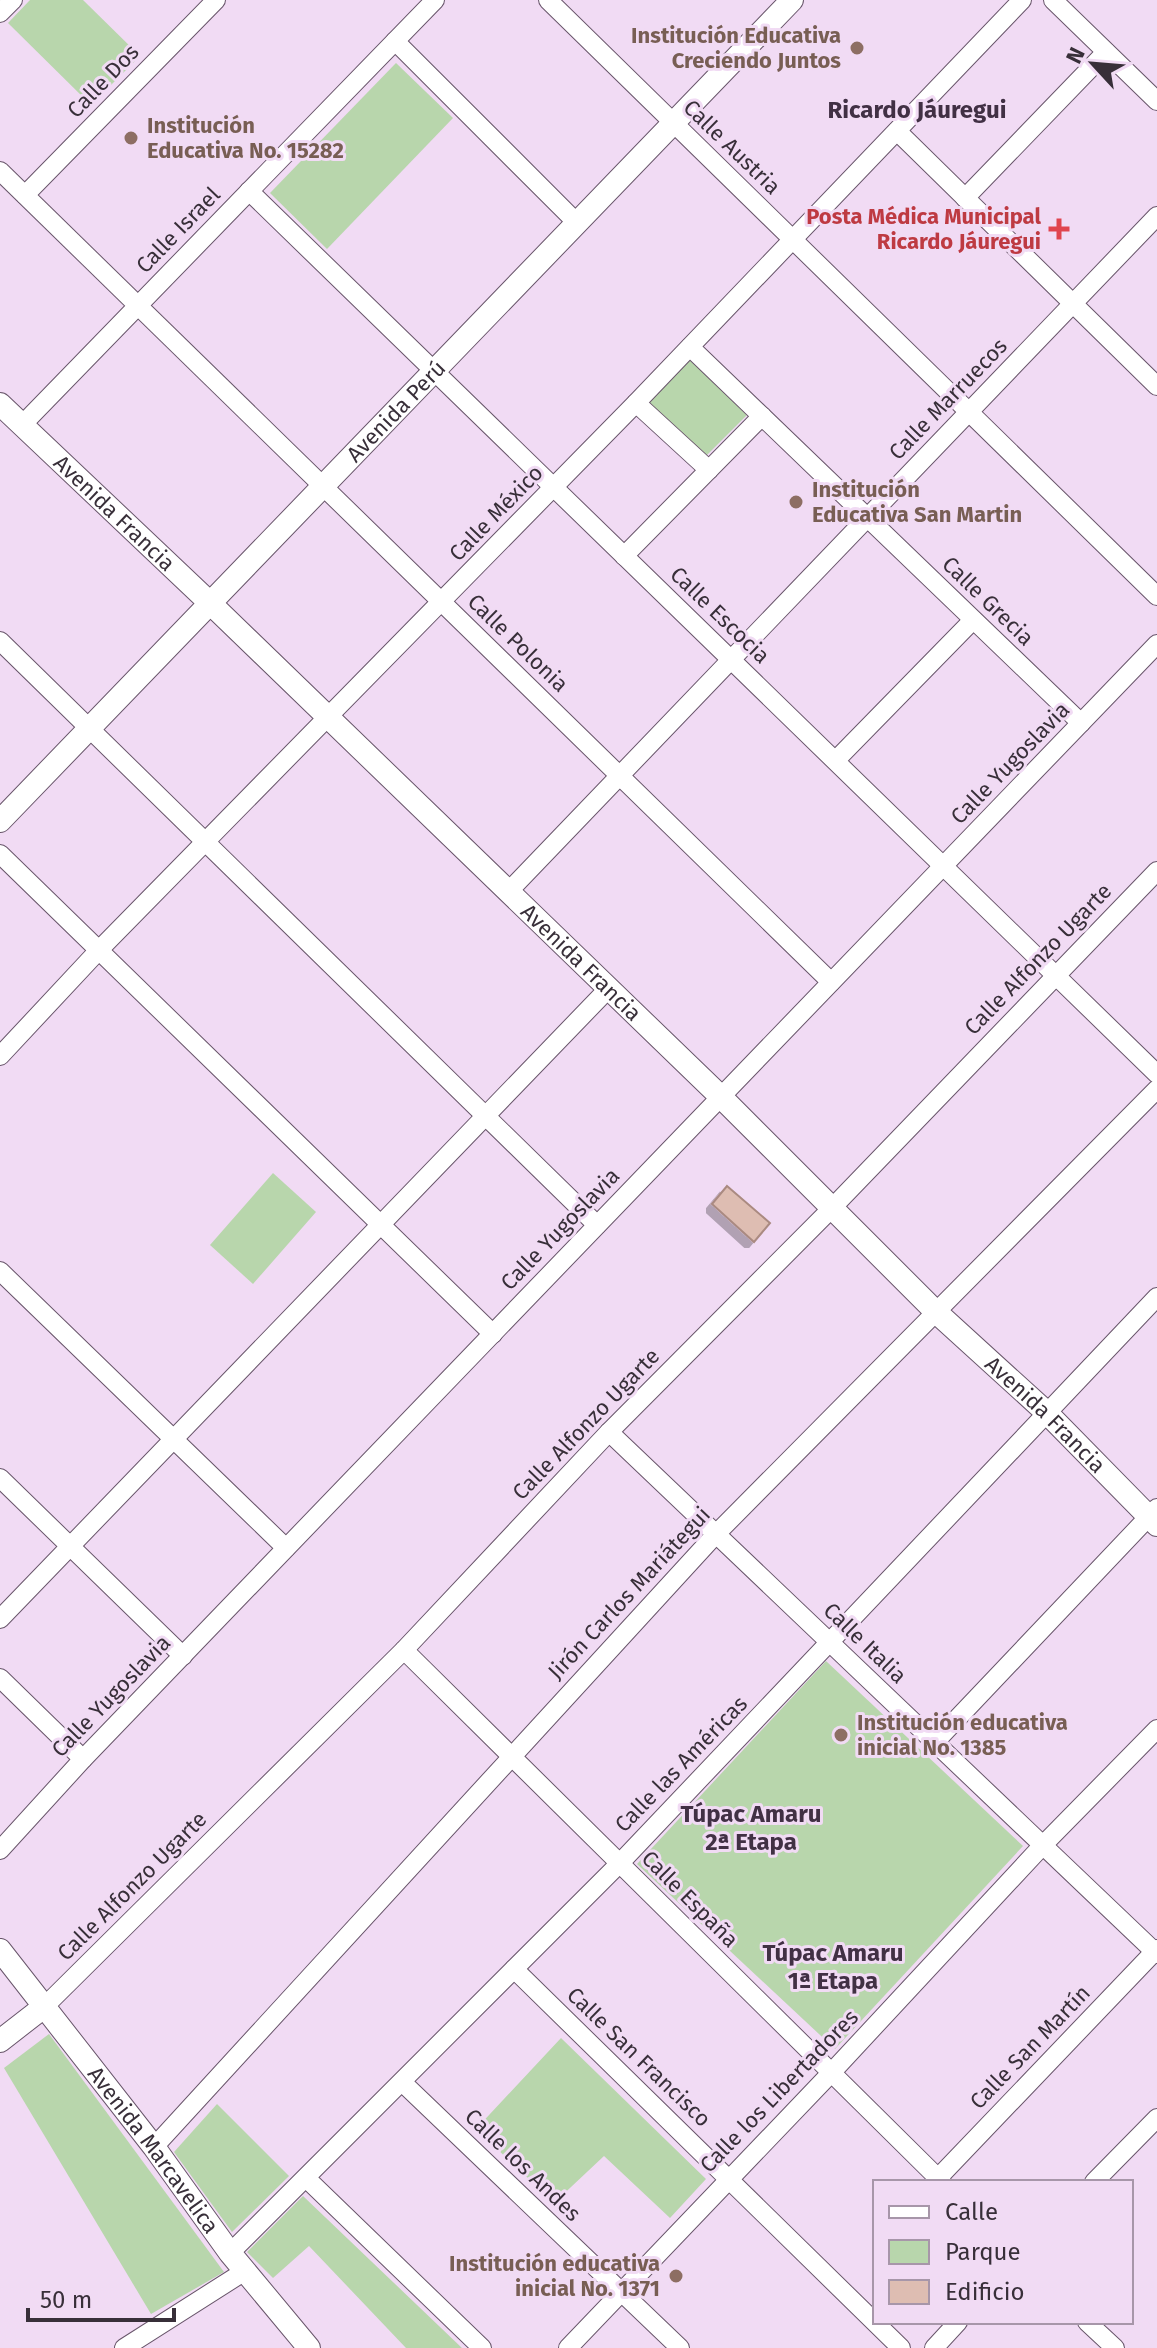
<svg xmlns="http://www.w3.org/2000/svg" width="1157" height="2348" font-family="'Fira Sans',sans-serif">
	<style>
		.green { fill: #b8d6ac }
		.building { fill: #debdb2; stroke: #aa8a81; stroke-width: 2; filter: url(#shadow) }
		.lines { fill: none; stroke-linecap: round; stroke-linejoin: round }
		.minor-casing { stroke: #68556a; stroke-width: 20 }
		.tertiary-casing { stroke: #68556a; stroke-width: 24 }
		.minor { stroke: #fff; stroke-width: 18 }
		.tertiary { stroke: #fff; stroke-width: 22 }
		.education-dot { fill: #8d6e63; stroke: #f1dbf4; stroke-width: 3 }
		.health-dot { fill: #e0444e; stroke: #f1dbf4; stroke-width: 3 }
		.labels { text-anchor: middle; dominant-baseline: central; stroke-width: 6; stroke-linejoin: round; paint-order: stroke }
		.education-label { font-size: 22px; font-weight: bold; fill: #785e54; stroke: #f1dbf4; text-anchor: start }
		.street-label { font-size: 22px; fill: #382f39; stroke: #f1dbf4 }
		.health-label { font-size: 22px; font-weight: bold; fill: #be3a42; stroke: #f1dbf4; text-anchor: end }
		.neighbourhood-label { font-size: 24px; font-weight: bold; fill: #413044; stroke: #f1dbf4 }
	</style>
	<defs>
		<filter id="shadow"><feDropShadow dx="-7" dy="7" stdDeviation="0" flood-color="#0004"/></filter>
	</defs>
	<rect width="100%" height="100%" fill="#f1dbf4"/>
	<g class="green">
		<path d="M 30,0 L 83,0 L 140,56 L 91,105 L 8,23 Z"/>
		<path d="M 396,63 L 453,118 L 327,249 L 270,193 Z"/>
		<path d="M 688,357 L 748,414 L 703,459 L 645,404 Z"/>
		<path d="M 273,1173 L 316,1212 L 253,1284 L 210,1245 Z"/>
		<path d="M 826,1661 L 1023,1846 L 835,2049 L 637,1864 Z"/>
		<path d="M 49,2034 L 224,2272 L 151,2314 L 4,2068 Z"/>
		<path d="M 561,2038 L 706,2179 L 670,2218 L 604,2156 L 554,2203 L 476,2129 Z"/>
		<path d="M 217,2104 L 289,2176 L 232,2232 L 174,2152 Z"/>
		<path d="M 303,2196 L 462,2348 L 406,2348 L 309,2246 L 273,2278 L 247,2252 Z"/>
	</g>
	<path class="building" d="M 727,1186 L 770,1223 L 754,1242 L 712,1204 Z"/>
	<g class="lines">
		<g class="minor-casing">
			<g id="minor">
				<path d="M 548,0 L 1157,596"/>
				<path d="M 1053,0 L 1157,101"/>
				<path d="M 0,13 L 13,0"/>
				<path d="M 395,41 L 576,222"/>
				<path d="M 897,131 L 1157,386"/>
				<path d="M 0,171 L 831,982"/>
				<path d="M 249,191 L 1157,1074"/>
				<path d="M 25,195 L 216,0"/>
				<path d="M 965,198 L 1106,52"/>
				<path d="M 690,347 L 1081,723"/>
				<path d="M 636,403 L 709,470"/>
				<path d="M 22,425 L 435,0"/>
				<path d="M 624,556 L 762,416"/>
				<path d="M 0,641 L 597,1225"/>
				<path d="M 836,760 L 973,620"/>
				<path d="M 0,854 L 493,1334"/>
				<path d="M 508,892 L 1157,216"/>
				<path d="M 0,1056 L 99,950 L 636,403 L 1022,0"/>
				<path d="M 0,1271 L 286,1548"/>
				<path d="M 609,1432 L 1157,1954"/>
				<path d="M 0,1478 L 183,1656"/>
				<path d="M 0,1619 L 608,989"/>
				<path d="M 404,1650 L 942,2182"/>
				<path d="M 0,1678 L 83,1759"/>
				<path d="M 935,1742 L 1157,1508"/>
				<path d="M 0,1850 L 83,1759 L 1157,644"/>
				<path d="M 514,1969 L 901,2348"/>
				<path d="M 45,2006 L 404,1650 L 609,1432 L 832,1208 L 1157,871"/>
				<path d="M 402,2082 L 680,2348"/>
				<path d="M 154,2147 L 716,1534 L 1157,1089"/>
				<path d="M 306,2178 L 482,2348"/>
				<path d="M 938,2178 L 1157,1949"/>
				<path d="M 1094,2182 L 1157,2118"/>
				<path d="M 230,2253 L 619,1864 L 1157,1297"/>
				<path d="M 1087,2322 L 1115,2348"/>
				<path d="M 124,2348 L 245,2271"/>
				<path d="M 568,2348 L 831,2073 L 1043,1845 L 1157,1729"/>
				<path d="M 934,2348 L 958,2322"/>
			</g>
		</g>
		<g class="tertiary-casing">
			<g id="tertiary">
				<path id="s1" d="M 0,404 L 210,603 L 721,1097 L 935,1311 L 1046,1412 L 1157,1525"/>
				<path id="s2" d="M 0,821 L 792,0"/>
				<path id="s3" d="M 0,1950 L 154,2147 L 230,2253 L 309,2348"/>
				<path d="M 0,2041 L 45,2006"/>
			</g>
		</g>
		<use href="#minor" class="minor"/>
		<use href="#tertiary" class="tertiary"/>
	</g>
	<g class="education-dot">
		<circle cx="857" cy="48" r="8"/>
		<circle cx="131" cy="138" r="8"/>
		<circle cx="796" cy="502" r="8"/>
		<circle cx="841" cy="1735" r="8"/>
		<circle cx="676" cy="2276" r="8"/>
	</g>
	<path class="health-dot" d="M1055 217h8v8h8v8h-8v8h-8v-8h-8v-8h8z"/>
	<g class="labels">
		<g class="education-label">
			<text x="841" y="35" text-anchor="end">Institución Educativa<tspan x="841" dy="25">Creciendo Juntos</tspan></text>
			<text x="147" y="125">Institución<tspan x="147" dy="25">Educativa No. 15282</tspan></text>
			<text x="812" y="489">Institución<tspan x="812" dy="25">Educativa San Martin</tspan></text>
			<text x="857" y="1722">Institución educativa<tspan x="857" dy="25">inicial No. 1385</tspan></text>
			<text x="660" y="2263" text-anchor="end">Institución educativa<tspan x="660" dy="25">inicial No. 1371</tspan></text>
		</g>
		<g class="street-label">
			<text transform="translate(103 81) rotate(-46)">Calle Dos</text>
			<text transform="translate(732 147) rotate(44)">Calle Austria</text>
			<text transform="translate(178 230) rotate(-46)">Calle Israel</text>
			<text transform="translate(948 399) rotate(-46)">Calle Marruecos</text>
			<text stroke="none"><textPath href="#s2" startOffset="570">Avenida Perú</textPath></text>
			<text stroke="none"><textPath href="#s1" startOffset="158">Avenida Francia</textPath></text>
			<text transform="translate(496 513) rotate(-46)">Calle México</text>
			<text transform="translate(988 601) rotate(44)">Calle Grecia</text>
			<text transform="translate(720 615) rotate(44)">Calle Escocia</text>
			<text transform="translate(518 643) rotate(44)">Calle Polonia</text>
			<text transform="translate(1010 763) rotate(-46)">Calle Yugoslavia</text>
			<text transform="translate(1038 959) rotate(-46)">Calle Alfonzo Ugarte</text>
			<text stroke="none"><textPath href="#s1" startOffset="806">Avenida Francia</textPath></text>
			<text transform="translate(560 1229) rotate(-46)">Calle Yugoslavia</text>
			<text stroke="none"><textPath href="#s1" startOffset="1454">Avenida Francia</textPath></text>
			<text transform="translate(586 1424) rotate(-46)">Calle Alfonzo Ugarte</text>
			<text transform="translate(629 1593) rotate(-47)">Jirón Carlos Mariátegui</text>
			<text transform="translate(865 1643) rotate(44)">Calle Italia</text>
			<text transform="translate(111 1696) rotate(-46)">Calle Yugoslavia</text>
			<text transform="translate(681 1764) rotate(-46)">Calle las Américas</text>
			<text transform="translate(132 1886) rotate(-45)">Calle Alfonzo Ugarte</text>
			<text transform="translate(690 1899) rotate(45)">Calle España</text>
			<text transform="translate(1030 2047) rotate(-46)">Calle San Martín</text>
			<text transform="translate(639 2057) rotate(44)">Calle San Francisco</text>
			<text transform="translate(779 2091) rotate(-46)">Calle los Libertadores</text>
			<text stroke="none"><textPath href="#s3" startOffset="252">Avenida Marcavelica</textPath></text>
			<text transform="translate(523 2165) rotate(44)">Calle los Andes</text>
		</g>
		<g class="health-label">
			<text x="1041" y="216">Posta Médica Municipal<tspan x="1041" dy="25">Ricardo Jáuregui</tspan></text>
		</g>
		<g class="neighbourhood-label">
			<text x="917" y="110">Ricardo Jáuregui</text>
			<text x="751" y="1814">Túpac Amaru<tspan x="751" dy="28">2ª Etapa</tspan></text>
			<text x="833" y="1953">Túpac Amaru<tspan x="833" dy="28">1ª Etapa</tspan></text>
		</g>
	</g>
	<rect x="873" y="2180" width="260" height="144" fill="#f1dbf4" stroke="#a796a9" stroke-width="2"/>
	<rect x="889" y="2206" width="40" height="12" fill="#ffffff" stroke="#a796a9" stroke-width="2"/>
	<text x="945" y="2220" font-size="24" fill="#382f39">Calle</text>
	<rect x="889" y="2240" width="40" height="24" fill="#b8d6ac" stroke="#a796a9" stroke-width="2"/>
	<text x="945" y="2260" font-size="24" fill="#382f39">Parque</text>
	<rect x="889" y="2280" width="40" height="24" fill="#debdb2" stroke="#a796a9" stroke-width="2"/>
	<text x="945" y="2300" font-size="24" fill="#382f39">Edificio</text>
	<g transform="translate(1093 64) rotate(296)" stroke="#f1dbf4" stroke-width="6" paint-order="stroke">
	<path d="M0-6L14 30L0 20L-14 30Z" fill="#382f39"/>
	<text y="-12" font-size="22" font-weight="bold" text-anchor="middle" fill="#382f39">N</text>
	</g>
	<path d="M28 2308v12h146v-12" fill="none" stroke="#382f39" stroke-width="4"/>
	<text x="40" y="2308" font-size="24" fill="#382f39" stroke="#f1dbf4" stroke-width="6" paint-order="stroke">50 m</text>
</svg>
